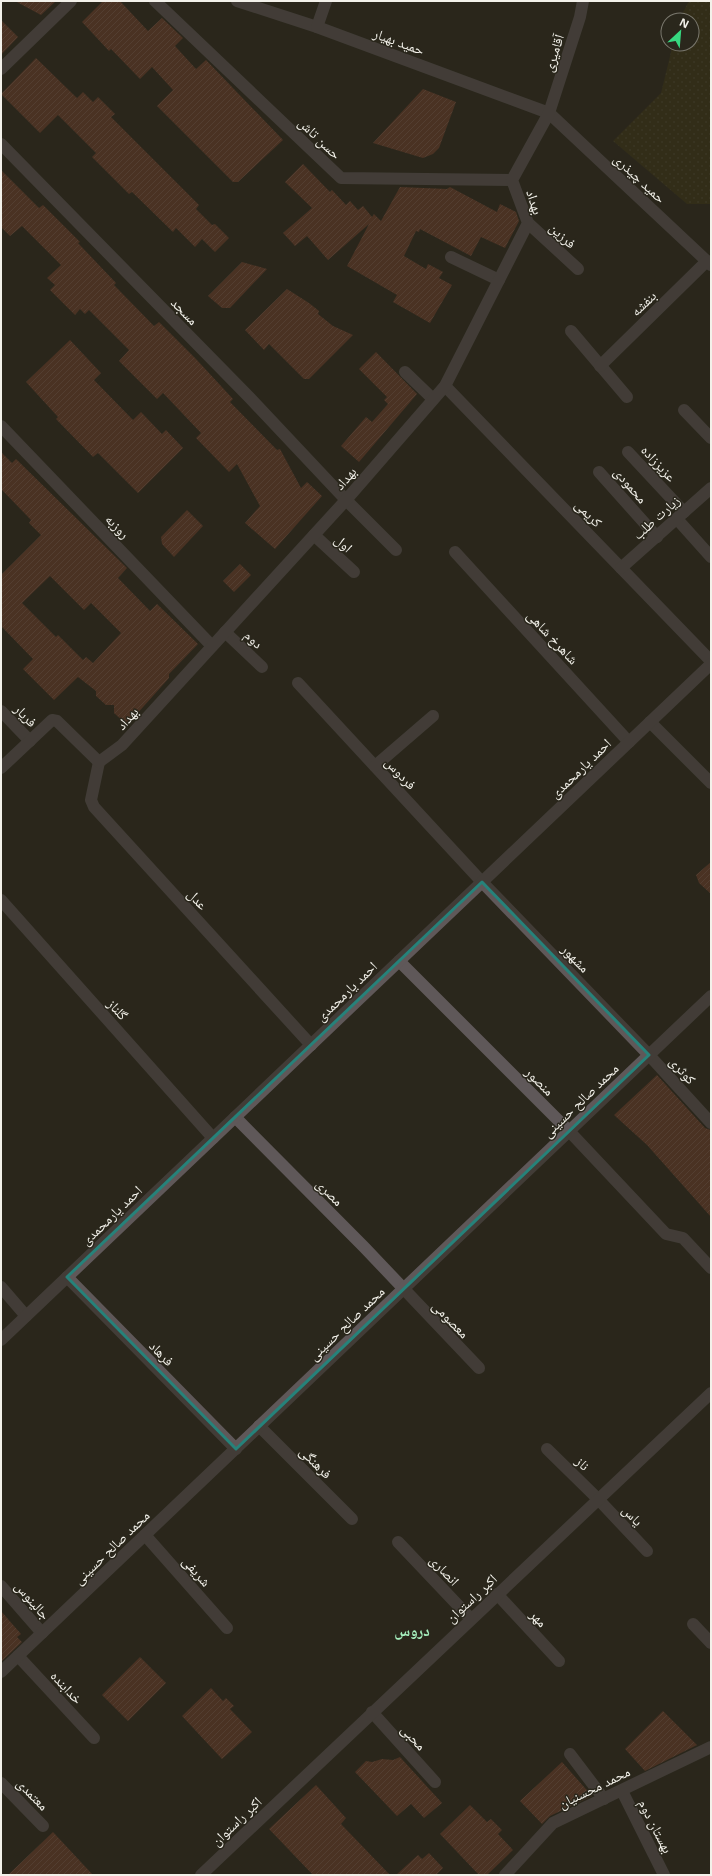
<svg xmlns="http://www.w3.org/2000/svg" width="712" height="1876" font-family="'Noto Sans','Noto Naskh Arabic',sans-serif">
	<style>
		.park { fill: url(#park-dots) }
		.building { fill: url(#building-hatch); fill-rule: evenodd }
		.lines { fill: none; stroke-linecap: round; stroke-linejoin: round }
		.minor { stroke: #5f5859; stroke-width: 12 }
		.marked { fill: none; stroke: #26827a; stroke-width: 3; stroke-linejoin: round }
		.labels { text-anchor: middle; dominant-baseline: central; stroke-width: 3; stroke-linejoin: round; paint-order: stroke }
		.street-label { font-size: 14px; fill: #f3f1ea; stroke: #2a271c }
		.neighbourhood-label { font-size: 15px; font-weight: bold; fill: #a6efbd; stroke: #2a271c }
	</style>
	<defs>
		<pattern id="park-dots" width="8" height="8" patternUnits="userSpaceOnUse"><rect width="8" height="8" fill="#3c3516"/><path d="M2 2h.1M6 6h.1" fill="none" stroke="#4f492d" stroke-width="1.8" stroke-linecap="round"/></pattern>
		<pattern id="building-hatch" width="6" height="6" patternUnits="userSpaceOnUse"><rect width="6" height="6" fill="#71402d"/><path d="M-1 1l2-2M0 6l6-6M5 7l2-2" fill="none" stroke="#865c4c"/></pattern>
	</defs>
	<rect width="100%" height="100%" fill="#2a271c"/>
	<path class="park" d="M 689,1 L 711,1 L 711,204 L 687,204 L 613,141 L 661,93 L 673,44 L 692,44 L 692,20 L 679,20 Z"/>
	<g class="building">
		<path d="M 15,1 L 56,1 L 41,15 Z"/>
		<path d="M 103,1 L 120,1 L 148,31 L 162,18 L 183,38 L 175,46 L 196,69 L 206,60 L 283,140 L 238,182 L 233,182 L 157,106 L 173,90 L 152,67 L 140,79 L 111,49 L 109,51 L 82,22 Z"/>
		<path d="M 1,20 L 18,37 L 1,55 Z"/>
		<path d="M 36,58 L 77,98 L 83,92 L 93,102 L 98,97 L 115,114 L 111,117 L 199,205 L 196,209 L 212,225 L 215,224 L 229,238 L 215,252 L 202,239 L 195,247 L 176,228 L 173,232 L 132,192 L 129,194 L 92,157 L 96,153 L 58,115 L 40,133 L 1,94 Z"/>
		<path d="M 423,89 L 456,102 L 439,148 L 433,154 L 423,158 L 373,143 Z"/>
		<path d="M 303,164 L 330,192 L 332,190 L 346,205 L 350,201 L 358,210 L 363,206 L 372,217 L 374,214 L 381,221 L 400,187 L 447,189 L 450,187 L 497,212 L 500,204 L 516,212 L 519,221 L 505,248 L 481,237 L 471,256 L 420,229 L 419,232 L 416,231 L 404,256 L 426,269 L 428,264 L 443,272 L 439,278 L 452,285 L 430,323 L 393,302 L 397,295 L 347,266 L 369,224 L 328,260 L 307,236 L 295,246 L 283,233 L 312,208 L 285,182 Z"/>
		<path d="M 1,170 L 39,208 L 43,205 L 80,242 L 78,243 L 116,283 L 114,285 L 154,326 L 159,322 L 196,359 L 233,399 L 230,402 L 277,450 L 280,449 L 301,488 L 307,482 L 322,496 L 275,549 L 245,523 L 260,506 L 237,464 L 229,472 L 196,438 L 201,433 L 163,393 L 157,399 L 119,361 L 129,350 L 89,310 L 85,314 L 80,309 L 75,315 L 50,290 L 55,285 L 47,278 L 61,265 L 22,226 L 10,236 L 1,227 Z"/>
		<path d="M 242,262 L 267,269 L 230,308 L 222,308 L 208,296 Z"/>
		<path d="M 287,289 L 309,303 L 319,311 L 318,314 L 333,326 L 353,335 L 309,379 L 304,379 L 269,344 L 264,350 L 245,330 Z"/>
		<path d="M 70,340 L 101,373 L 94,380 L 133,420 L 141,412 L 162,434 L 166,430 L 183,448 L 138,493 L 98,453 L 93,457 L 56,419 L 58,417 L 26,382 Z"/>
		<path d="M 376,352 L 417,394 L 359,462 L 341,446 L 366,417 L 372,422 L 388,404 L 384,400 L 387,397 L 359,369 Z"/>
		<path d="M 1,452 L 12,463 L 16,459 L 127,568 L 118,578 L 150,611 L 157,604 L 198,644 L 169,674 L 169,678 L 127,725 L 114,713 L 114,705 L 106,705 L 96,696 L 96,691 L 78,677 L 54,700 L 23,669 L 33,659 L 1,626 L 1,575 L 41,535 L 29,523 L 31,520 L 1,489 ZM 50,576 L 84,610 L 91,603 L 121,633 L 93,663 L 86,657 L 83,660 L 58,635 L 56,637 L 22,603 Z"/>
		<path d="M 187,510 L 203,526 L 174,557 L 162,544 L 161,537 Z"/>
		<path d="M 240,564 L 251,575 L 234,592 L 223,581 Z"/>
		<path d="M 711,862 L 711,894 L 699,883 L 696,875 Z"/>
		<path d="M 657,1075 L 705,1128 L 711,1130 L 711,1217 L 647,1145 L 614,1115 Z"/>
		<path d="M 1,1611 L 21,1634 L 17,1637 L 22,1642 L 1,1662 Z"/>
		<path d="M 140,1657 L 166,1683 L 128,1721 L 102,1695 Z"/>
		<path d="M 211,1688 L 223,1701 L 226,1698 L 234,1706 L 230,1709 L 252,1732 L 222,1759 L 182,1716 Z"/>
		<path d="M 663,1711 L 697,1745 L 645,1771 L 625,1749 Z"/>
		<path d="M 400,1757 L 442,1803 L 424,1818 L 411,1804 L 397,1816 L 355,1772 L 366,1761 L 372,1762 L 382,1759 L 393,1760 Z"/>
		<path d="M 562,1762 L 592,1796 L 550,1816 L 542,1824 L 520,1801 Z"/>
		<path d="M 316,1785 L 346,1818 L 341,1824 L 390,1875 L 313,1875 L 269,1829 Z"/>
		<path d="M 470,1805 L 487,1822 L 491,1819 L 502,1830 L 498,1834 L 513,1850 L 487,1875 L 479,1875 L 440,1834 Z"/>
		<path d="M 53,1832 L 93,1875 L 8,1875 Z"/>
		<path d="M 429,1853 L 443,1868 L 436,1875 L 396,1875 L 418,1855 L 422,1859 Z"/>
	</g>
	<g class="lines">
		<g class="minor">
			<path d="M 155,1 L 341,178 L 512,180"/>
			<path d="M 237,1 L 317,27 L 549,113 L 711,265"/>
			<path d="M 317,27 L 326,1"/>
			<path d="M 1,69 L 71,1"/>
			<path d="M 1,144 L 250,398 L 346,500 L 396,550"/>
			<path d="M 528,223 L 578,269"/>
			<path d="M 451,257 L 499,280"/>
			<path d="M 571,331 L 627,397"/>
			<path d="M 600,366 L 707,261"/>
			<path d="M 405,372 L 433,399"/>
			<path d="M 445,386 L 711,661"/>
			<path d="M 684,410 L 711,438"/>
			<path d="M 1,426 L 212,646"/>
			<path d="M 628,452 L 684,512"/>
			<path d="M 599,472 L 657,537"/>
			<path d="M 677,519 L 711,557"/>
			<path d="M 314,535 L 354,572"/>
			<path d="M 455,552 L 629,742"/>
			<path d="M 621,568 L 711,488"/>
			<path d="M 225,632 L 262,667"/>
			<path d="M 298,683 L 482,882 L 649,1055 L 711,1123"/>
			<path d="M 1,711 L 30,741"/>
			<path d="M 650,722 L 711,783"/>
			<path d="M 99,762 L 91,800 L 94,807 L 311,1045"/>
			<path d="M 375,766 L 433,716"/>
			<path d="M 1,768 L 52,720 L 57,721 L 99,762 L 122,745 L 346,500 L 445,386 L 528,223 L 512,180 L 549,113 L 580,17 L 583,1"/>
			<path d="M 1,900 L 213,1138"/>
			<path d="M 399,961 L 569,1131 L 666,1234 L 683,1238 L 711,1268"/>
			<path d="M 235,1117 L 364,1247 L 479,1368"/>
			<path d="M 67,1277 L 236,1449"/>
			<path d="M 1,1287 L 26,1316"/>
			<path d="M 1,1340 L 711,664"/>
			<path d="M 259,1426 L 352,1519"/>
			<path d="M 547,1449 L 598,1499 L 647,1551"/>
			<path d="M 145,1535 L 227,1628"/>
			<path d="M 398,1542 L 471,1619"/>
			<path d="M 1,1586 L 42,1633"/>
			<path d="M 497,1594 L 559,1661"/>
			<path d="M 693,1624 L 711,1643"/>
			<path d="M 18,1656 L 94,1738"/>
			<path d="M 1,1672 L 711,996"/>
			<path d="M 372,1712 L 435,1782"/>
			<path d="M 570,1754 L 604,1799"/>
			<path d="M 1,1783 L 43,1826"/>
			<path d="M 622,1791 L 664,1875"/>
			<path d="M 201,1875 L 711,1393"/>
			<path d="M 505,1875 L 553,1823 L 711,1747"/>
		</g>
	</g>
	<path d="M0 0H712V1876H0ZM 482,882 L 649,1055 L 236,1449 L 67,1277 Z" fill="#2a271c" fill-opacity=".55" fill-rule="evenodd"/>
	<path class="marked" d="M 482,882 L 649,1055 L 236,1449 L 67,1277 Z"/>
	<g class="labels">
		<g class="street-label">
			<text transform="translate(399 41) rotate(20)">حمید بهیار</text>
			<text transform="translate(553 53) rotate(-72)">آقامیری</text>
			<text transform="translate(320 138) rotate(44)">حسن تاش</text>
			<text transform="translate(640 178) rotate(43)">حمید چیذری</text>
			<text transform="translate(535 202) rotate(72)">بهداد</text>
			<text transform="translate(563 235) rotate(43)">فرزین</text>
			<text transform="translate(643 303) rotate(-44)">بنفشه</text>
			<text transform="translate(185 311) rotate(46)">مسجد</text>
			<text transform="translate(659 463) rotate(47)">عزیززاده</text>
			<text transform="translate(345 478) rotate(-49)">بهداد</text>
			<text transform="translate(631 485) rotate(49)">محمودی</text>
			<text transform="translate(589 513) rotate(46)">کریمی</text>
			<text transform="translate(656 517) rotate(-42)">زیارت طلب</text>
			<text transform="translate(118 526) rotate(46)">روزبه</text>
			<text transform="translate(344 543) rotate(43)">اول</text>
			<text transform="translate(553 637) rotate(47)">شاهرخ شاهی</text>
			<text transform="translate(254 639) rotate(44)">دوم</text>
			<text transform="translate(26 715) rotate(46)">فریار</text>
			<text transform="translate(127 718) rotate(-48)">بهداد</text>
			<text transform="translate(580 768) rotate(-44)">احمد یارمحمدی</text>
			<text transform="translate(401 773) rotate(47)">فردوس</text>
			<text transform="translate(198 899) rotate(48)">عدل</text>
			<text transform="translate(576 958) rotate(46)">مشهور</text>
			<text transform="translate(346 991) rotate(-44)">احمد یارمحمدی</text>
			<text transform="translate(118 1009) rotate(48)">گلناز</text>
			<text transform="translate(683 1070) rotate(48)">کوثری</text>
			<text transform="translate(540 1081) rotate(45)">منصور</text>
			<text transform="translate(580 1100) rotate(-44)">محمد صالح حسینی</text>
			<text transform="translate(330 1192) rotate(45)">مصری</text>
			<text transform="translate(111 1215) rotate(-44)">احمد یارمحمدی</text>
			<text transform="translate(451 1319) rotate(46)">معصومی</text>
			<text transform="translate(346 1323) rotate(-44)">محمد صالح حسینی</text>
			<text transform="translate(162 1353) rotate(46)">فرهاد</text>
			<text transform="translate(316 1462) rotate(45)">فرهنگی</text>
			<text transform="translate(583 1463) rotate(45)">ناز</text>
			<text transform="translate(633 1515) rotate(47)">یاس</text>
			<text transform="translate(111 1547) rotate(-44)">محمد صالح حسینی</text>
			<text transform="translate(445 1570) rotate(47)">انصاری</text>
			<text transform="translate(197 1571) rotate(49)">شریفی</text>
			<text transform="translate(471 1598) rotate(-43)">اکبر راستوان</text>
			<text transform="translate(33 1600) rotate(49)">جالینوس</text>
			<text transform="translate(539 1618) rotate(47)">مهر</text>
			<text transform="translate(67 1687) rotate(47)">خدابنده</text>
			<text transform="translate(414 1737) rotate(48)">محبی</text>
			<text transform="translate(594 1787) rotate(-26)">محمد محسنیان</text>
			<text transform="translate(33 1794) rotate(46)">معتمدی</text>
			<text transform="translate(236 1821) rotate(-44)">اکبر راستوان</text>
			<text transform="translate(656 1826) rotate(63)">بهستان دوم</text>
		</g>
		<g class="neighbourhood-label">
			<text x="412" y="1630">دروس</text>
		</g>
	</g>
	<rect width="712" height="1876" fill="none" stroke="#f3f1ea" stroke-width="4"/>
	<g transform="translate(680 32) rotate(26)"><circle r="19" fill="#2a271c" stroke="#7a786e"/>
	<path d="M0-3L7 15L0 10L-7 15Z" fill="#37d880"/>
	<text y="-6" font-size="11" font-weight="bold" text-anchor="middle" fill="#f3f1ea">N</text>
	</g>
</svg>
